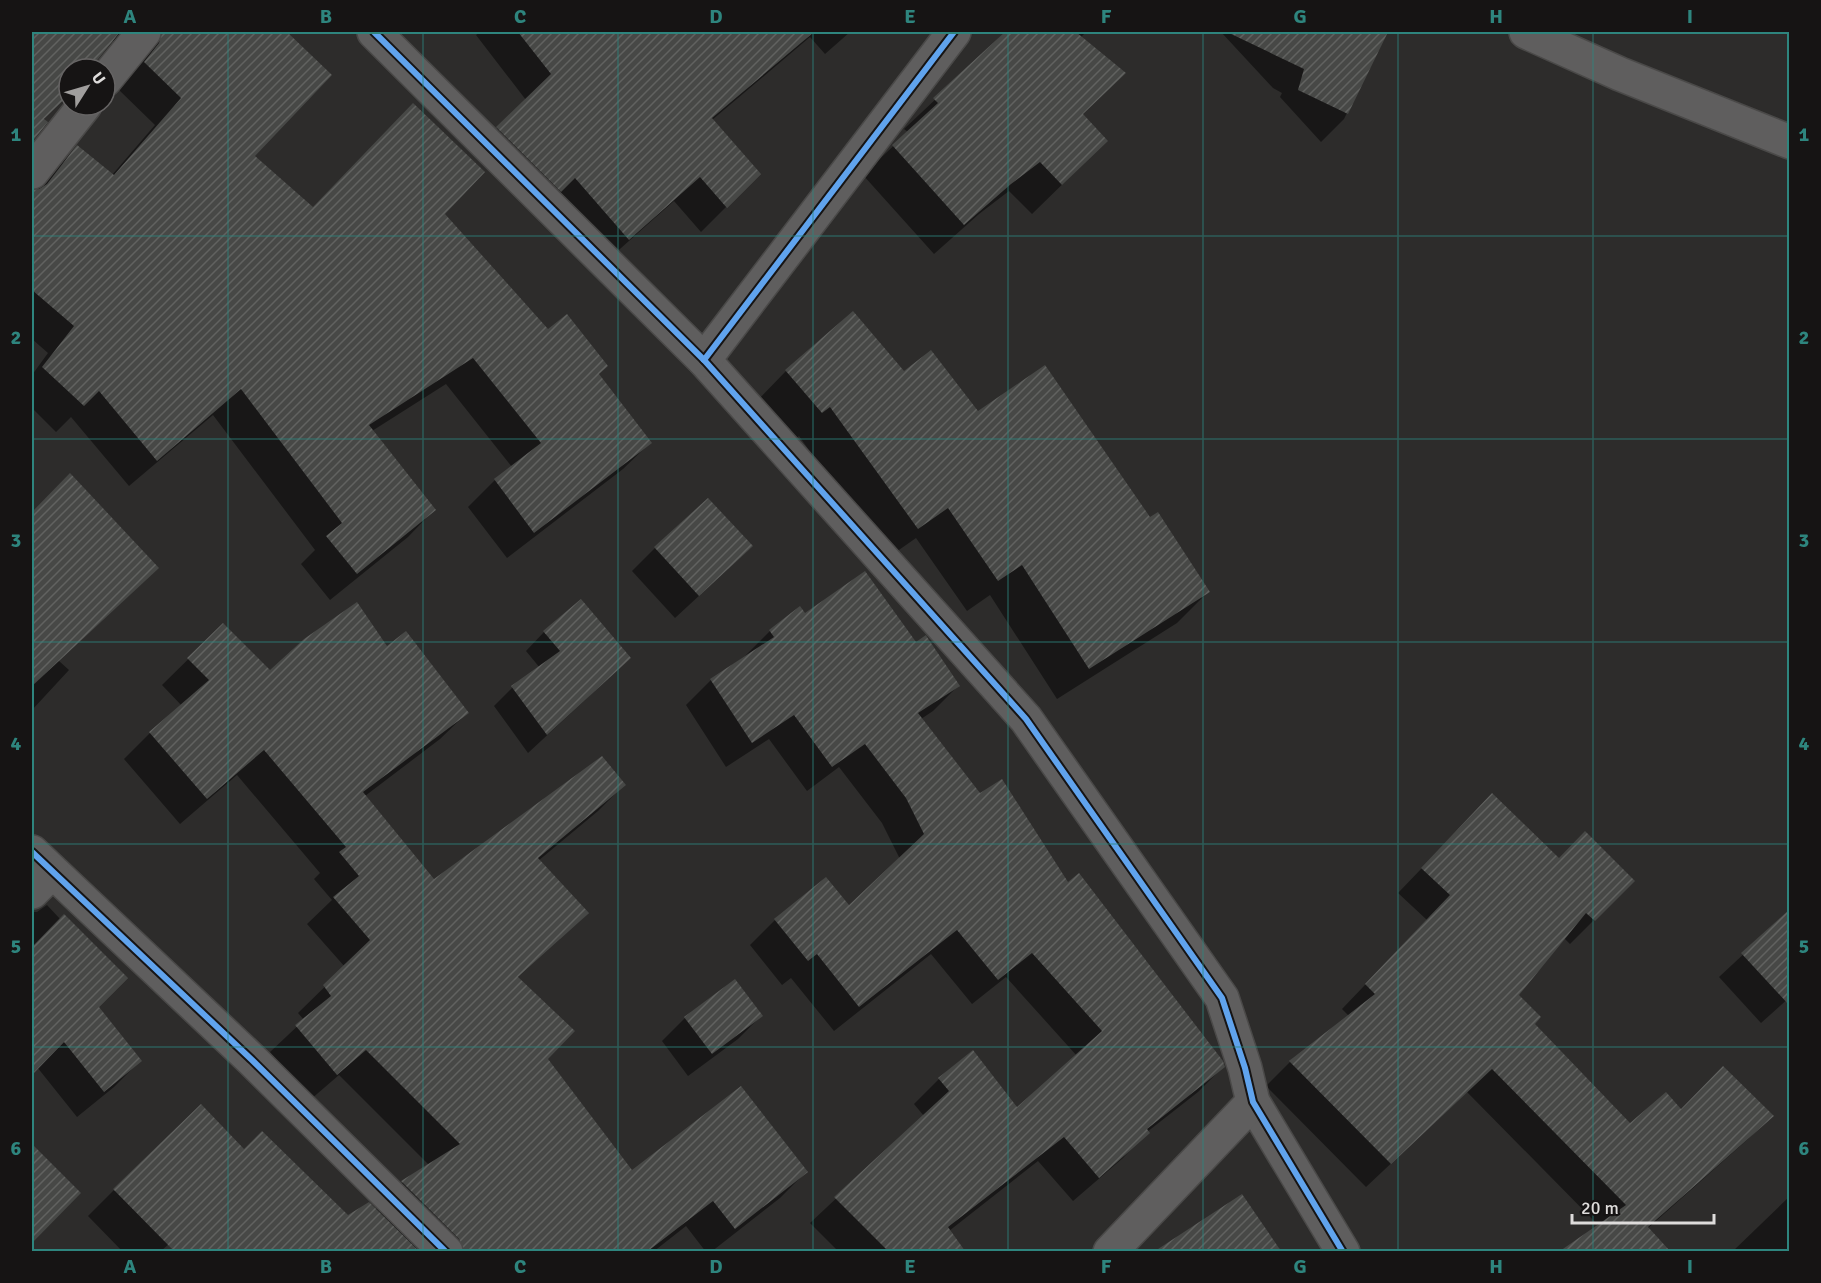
<svg xmlns="http://www.w3.org/2000/svg" width="1821" height="1283" font-family="Signika,sans-serif">
	<style>
		.shadow { fill: #0007 }
		.building { fill: url(#building-hatch) }
		.lines { fill: none; stroke-linecap: round; stroke-linejoin: round }
		.minor-casing { stroke: #4a4948; stroke-width: 36 }
		.minor { stroke: #5f5e5e; stroke-width: 33 }
		.cycleway-casing { stroke: #161414; stroke-width: 10 }
		.cycleway { stroke: #60a3ed; stroke-width: 6 }
		.grid { fill: none; stroke: #2e857e; stroke-width: 1.5; stroke-opacity: 0.55 }
		.neatline { fill: none; stroke: #2e857e; stroke-width: 2 }
		.grid-label { font-size: 20px; text-anchor: middle; font-weight: bold; fill: #2e857e }
	</style>
	<defs>
		<pattern id="building-hatch" width="6" height="6" patternUnits="userSpaceOnUse" patternTransform="scale(1.5)"><rect width="6" height="6" fill="#474846"/><path d="M-1 1l2-2M0 6l6-6M5 7l2-2" fill="none" stroke="#616260"/></pattern>
	</defs>
	<rect width="100%" height="100%" fill="#2d2c2b"/>
	<g class="shadow">
		<path d="M 32,32 L 262,32 L 276,45 L 252,156 L 313,208 L 443,214 L 548,331 L 598,375 L 650,443 L 623,469 L 507,558 L 468,507 L 495,480 L 512,467 L 446,384 L 372,431 L 434,510 L 408,537 L 330,600 L 301,564 L 315,550 L 213,415 L 129,486 L 71,417 L 56,432 L 32,408 L 32,375 L 48,353 L 32,339 L 32,192 L 37,191 L 51,174 L 77,147 L 112,175 L 155,125 L 118,89 L 120,40 L 111,41 L 89,69 L 69,69 L 69,95 L 43,120 L 46,122 L 32,140 Z"/>
		<path d="M 480,32 L 850,32 L 825,54 L 810,37 L 712,120 L 759,174 L 701,232 L 674,201 L 603,264 L 549,203 L 535,216 L 472,153 L 526,100 L 476,35 Z"/>
		<path d="M 1007,32 L 1086,32 L 1081,37 L 1081,115 L 1076,171 L 1032,214 L 1009,191 L 979,214 L 934,254 L 863,175 L 908,132 L 904,129 Z"/>
		<path d="M 1221,32 L 1387,32 L 1344,119 L 1321,142 L 1280,97 L 1282,93 L 1273,88 Z"/>
		<path d="M 853,314 L 904,373 L 977,413 L 1149,519 L 1208,592 L 1177,623 L 1057,699 L 990,595 L 967,611 L 916,538 L 886,559 L 799,436 L 791,443 L 755,403 L 786,371 Z"/>
		<path d="M 70,475 L 59,661 L 69,670 L 32,710 L 32,514 Z"/>
		<path d="M 655,548 L 728,569 L 675,618 L 632,571 Z"/>
		<path d="M 800,609 L 805,615 L 916,644 L 958,686 L 933,711 L 921,719 L 980,795 L 1067,885 L 1223,1067 L 1198,1092 L 1147,1132 L 1123,1158 L 1073,1201 L 1038,1161 L 949,1231 L 959,1246 L 953,1252 L 839,1252 L 810,1223 L 924,1116 L 914,1104 L 939,1079 L 1017,1109 L 1077,1056 L 1006,977 L 972,1004 L 931,954 L 834,1031 L 791,978 L 782,985 L 750,945 L 775,920 L 849,907 L 900,859 L 882,823 L 839,767 L 807,791 L 769,739 L 726,767 L 686,705 L 711,680 L 745,656 L 770,631 Z"/>
		<path d="M 223,625 L 270,672 L 386,648 L 467,713 L 440,739 L 365,796 L 434,881 L 624,785 L 598,811 L 538,861 L 560,939 L 517,978 L 546,1059 L 632,1173 L 806,1172 L 780,1198 L 711,1252 L 706,1252 L 686,1226 L 653,1252 L 181,1252 L 172,1241 L 160,1252 L 123,1252 L 88,1216 L 114,1190 L 244,1151 L 347,1217 L 375,1210 L 402,1183 L 429,1165 L 339,1075 L 310,1100 L 270,1052 L 304,1020 L 298,1013 L 345,967 L 307,924 L 332,900 L 314,879 L 320,873 L 237,775 L 180,824 L 124,759 L 150,733 L 182,706 L 162,685 Z"/>
		<path d="M 544,632 L 610,677 L 528,753 L 494,706 L 512,688 L 540,668 L 526,651 Z"/>
		<path d="M 1468,820 L 1559,859 L 1633,881 L 1570,944 L 1564,938 L 1517,996 L 1533,1024 L 1630,1125 L 1681,1111 L 1771,1116 L 1747,1140 L 1647,1229 L 1668,1252 L 1569,1252 L 1586,1235 L 1599,1226 L 1467,1092 L 1366,1187 L 1266,1086 L 1290,1062 L 1349,1016 L 1342,1009 L 1427,920 L 1398,893 Z"/>
		<path d="M 47,905 L 61,920 L 97,1007 L 140,1061 L 114,1087 L 77,1117 L 37,1067 L 32,1073 L 32,912 L 37,912 Z"/>
		<path d="M 1790,911 L 1790,997 L 1761,1023 L 1719,977 Z"/>
		<path d="M 761,1016 L 738,1039 L 688,1076 L 662,1041 L 685,1018 Z"/>
		<path d="M 44,1158 L 79,1193 L 32,1241 L 32,1171 Z"/>
		<path d="M 1241,1196 L 1279,1252 L 1166,1252 L 1183,1235 Z"/>
		<path d="M 1790,1196 L 1790,1252 L 1732,1252 Z"/>
	</g>
	<g class="building">
		<path d="M 32,32 L 120,32 L 90,69 L 69,69 L 69,95 L 44,119 L 48,122 L 32,142 Z"/>
		<path d="M 162,32 L 287,32 L 332,75 L 255,156 L 313,207 L 413,103 L 485,172 L 445,214 L 548,329 L 567,314 L 608,366 L 599,374 L 652,443 L 534,533 L 494,479 L 541,443 L 473,358 L 369,425 L 436,510 L 357,574 L 326,536 L 342,523 L 241,389 L 157,461 L 99,391 L 84,406 L 42,367 L 74,326 L 32,290 L 32,190 L 39,189 L 47,184 L 77,145 L 114,175 L 181,98 L 144,62 L 159,43 Z"/>
		<path d="M 518,32 L 814,32 L 712,118 L 761,174 L 727,208 L 700,177 L 629,240 L 575,178 L 561,192 L 496,127 L 551,74 Z"/>
		<path d="M 1005,32 L 1076,32 L 1126,73 L 1083,114 L 1108,141 L 1062,185 L 1040,162 L 1011,184 L 964,225 L 892,145 L 938,103 L 933,98 Z"/>
		<path d="M 1227,32 L 1388,32 L 1348,114 L 1298,90 L 1304,69 Z"/>
		<path d="M 853,311 L 904,371 L 931,350 L 978,411 L 1045,365 L 1150,517 L 1158,512 L 1210,592 L 1089,669 L 1022,565 L 998,581 L 948,508 L 918,529 L 830,407 L 822,413 L 785,370 Z"/>
		<path d="M 70,473 L 159,568 L 32,686 L 32,512 Z"/>
		<path d="M 708,498 L 753,546 L 699,596 L 654,547 Z"/>
		<path d="M 865,571 L 916,642 L 926,635 L 927,637 L 960,686 L 918,713 L 980,793 L 1002,779 L 1068,882 L 1079,873 L 1223,1061 L 1225,1067 L 1147,1129 L 1150,1133 L 1099,1178 L 1064,1137 L 948,1227 L 965,1251 L 888,1251 L 834,1197 L 949,1091 L 938,1078 L 973,1050 L 1017,1107 L 1102,1031 L 1032,953 L 998,980 L 957,930 L 859,1007 L 817,954 L 808,961 L 774,919 L 826,877 L 849,905 L 924,834 L 906,798 L 865,744 L 832,767 L 794,715 L 752,743 L 710,679 L 774,637 L 769,630 L 800,606 L 805,613 Z"/>
		<path d="M 581,599 L 631,658 L 547,735 L 511,686 L 560,651 L 543,631 Z"/>
		<path d="M 357,602 L 387,646 L 406,631 L 469,713 L 363,792 L 434,879 L 602,756 L 626,785 L 538,858 L 589,913 L 518,977 L 575,1031 L 548,1059 L 632,1170 L 741,1086 L 808,1172 L 735,1229 L 713,1201 L 648,1251 L 464,1251 L 459,1239 L 401,1181 L 460,1144 L 366,1050 L 337,1075 L 295,1025 L 331,996 L 323,985 L 370,940 L 333,897 L 359,876 L 339,852 L 346,847 L 264,750 L 207,799 L 149,732 L 209,680 L 187,658 L 223,623 L 270,670 L 304,639 Z"/>
		<path d="M 1492,793 L 1559,858 L 1585,831 L 1635,881 L 1595,921 L 1586,913 L 1519,995 L 1541,1017 L 1535,1024 L 1630,1123 L 1666,1092 L 1681,1109 L 1723,1066 L 1774,1116 L 1648,1227 L 1670,1251 L 1560,1251 L 1626,1205 L 1492,1069 L 1391,1164 L 1289,1061 L 1375,994 L 1365,984 L 1450,895 L 1421,868 Z"/>
		<path d="M 1790,909 L 1790,1006 L 1741,953 Z"/>
		<path d="M 64,914 L 128,978 L 99,1007 L 142,1061 L 104,1092 L 64,1042 L 32,1075 L 32,947 Z"/>
		<path d="M 735,979 L 763,1016 L 712,1054 L 684,1017 Z"/>
		<path d="M 201,1104 L 244,1149 L 262,1131 L 348,1215 L 369,1202 L 419,1251 L 174,1251 L 113,1189 Z"/>
		<path d="M 32,1144 L 81,1193 L 32,1243 Z"/>
		<path d="M 1242,1194 L 1281,1251 L 1155,1251 Z"/>
	</g>
	<g class="lines">
		<g class="minor-casing">
			<g id="minor">
				<path d="M 374,32 L 704,360 L 1026,719 L 1222,998 L 1245,1068 L 1253,1102 L 1343,1252"/>
				<path d="M 1526,32 L 1620,74 L 1790,142"/>
				<path d="M 105,80 L 144,32"/>
				<path d="M 32,172 L 85,105"/>
				<path d="M 704,360 L 954,32"/>
				<path d="M 32,852 L 252,1060 L 446,1252"/>
				<path d="M 32,892 L 52,872"/>
				<path d="M 1110,1252 L 1253,1102"/>
			</g>
		</g>
		<use href="#minor" class="minor"/>
		<g class="cycleway-casing">
			<g id="cycleway">
				<path d="M 374,32 L 704,360 L 1026,719 L 1222,998 L 1245,1068 L 1253,1102 L 1343,1252"/>
				<path d="M 704,360 L 954,32"/>
				<path d="M 32,852 L 252,1060 L 446,1252"/>
			</g>
		</g>
		<use href="#cycleway" class="cycleway"/>
	</g>
	<path class="grid" d="M 228,32 L 228,1252M 423,32 L 423,1252M 618,32 L 618,1252M 813,32 L 813,1252M 1008,32 L 1008,1252M 1203,32 L 1203,1252M 1398,32 L 1398,1252M 1593,32 L 1593,1252M 32,236 L 1790,236M 32,439 L 1790,439M 32,642 L 1790,642M 32,844 L 1790,844M 32,1047 L 1790,1047"/>
	<rect width="1821" height="1283" fill="none" stroke="#161414" stroke-width="66"/>
	<g transform="translate(87 87) rotate(53)"><circle r="28" fill="#161414" stroke="#666464" stroke-width="1.5"/>
	<path d="M0-4.5L10 22L0 15L-10 22Z" fill="#a09e9d"/>
	<text y="-9" font-size="16" font-weight="bold" text-anchor="middle" fill="#dedcdb">U</text>
	</g>
	<path d="M1572 1214v9h142v-9" fill="none" stroke="#dedcdb" stroke-width="3"/>
	<text x="1581" y="1214" font-size="18" fill="#dedcdb" stroke="#161414" stroke-width="4.5" paint-order="stroke">20 m</text>
	<rect x="33" y="33" width="1755" height="1217" class="neatline"/>
	<g class="grid-label">
		<text x="130" y="23">A</text>
		<text x="326" y="23">B</text>
		<text x="520" y="23">C</text>
		<text x="716" y="23">D</text>
		<text x="910" y="23">E</text>
		<text x="1106" y="23">F</text>
		<text x="1300" y="23">G</text>
		<text x="1496" y="23">H</text>
		<text x="1690" y="23">I</text>
		<text x="16" y="141">1</text>
		<text x="1804" y="141">1</text>
		<text x="16" y="344">2</text>
		<text x="1804" y="344">2</text>
		<text x="16" y="547">3</text>
		<text x="1804" y="547">3</text>
		<text x="16" y="750">4</text>
		<text x="1804" y="750">4</text>
		<text x="16" y="953">5</text>
		<text x="1804" y="953">5</text>
		<text x="16" y="1155">6</text>
		<text x="1804" y="1155">6</text>
		<text x="130" y="1273">A</text>
		<text x="326" y="1273">B</text>
		<text x="520" y="1273">C</text>
		<text x="716" y="1273">D</text>
		<text x="910" y="1273">E</text>
		<text x="1106" y="1273">F</text>
		<text x="1300" y="1273">G</text>
		<text x="1496" y="1273">H</text>
		<text x="1690" y="1273">I</text>
	</g>
</svg>
